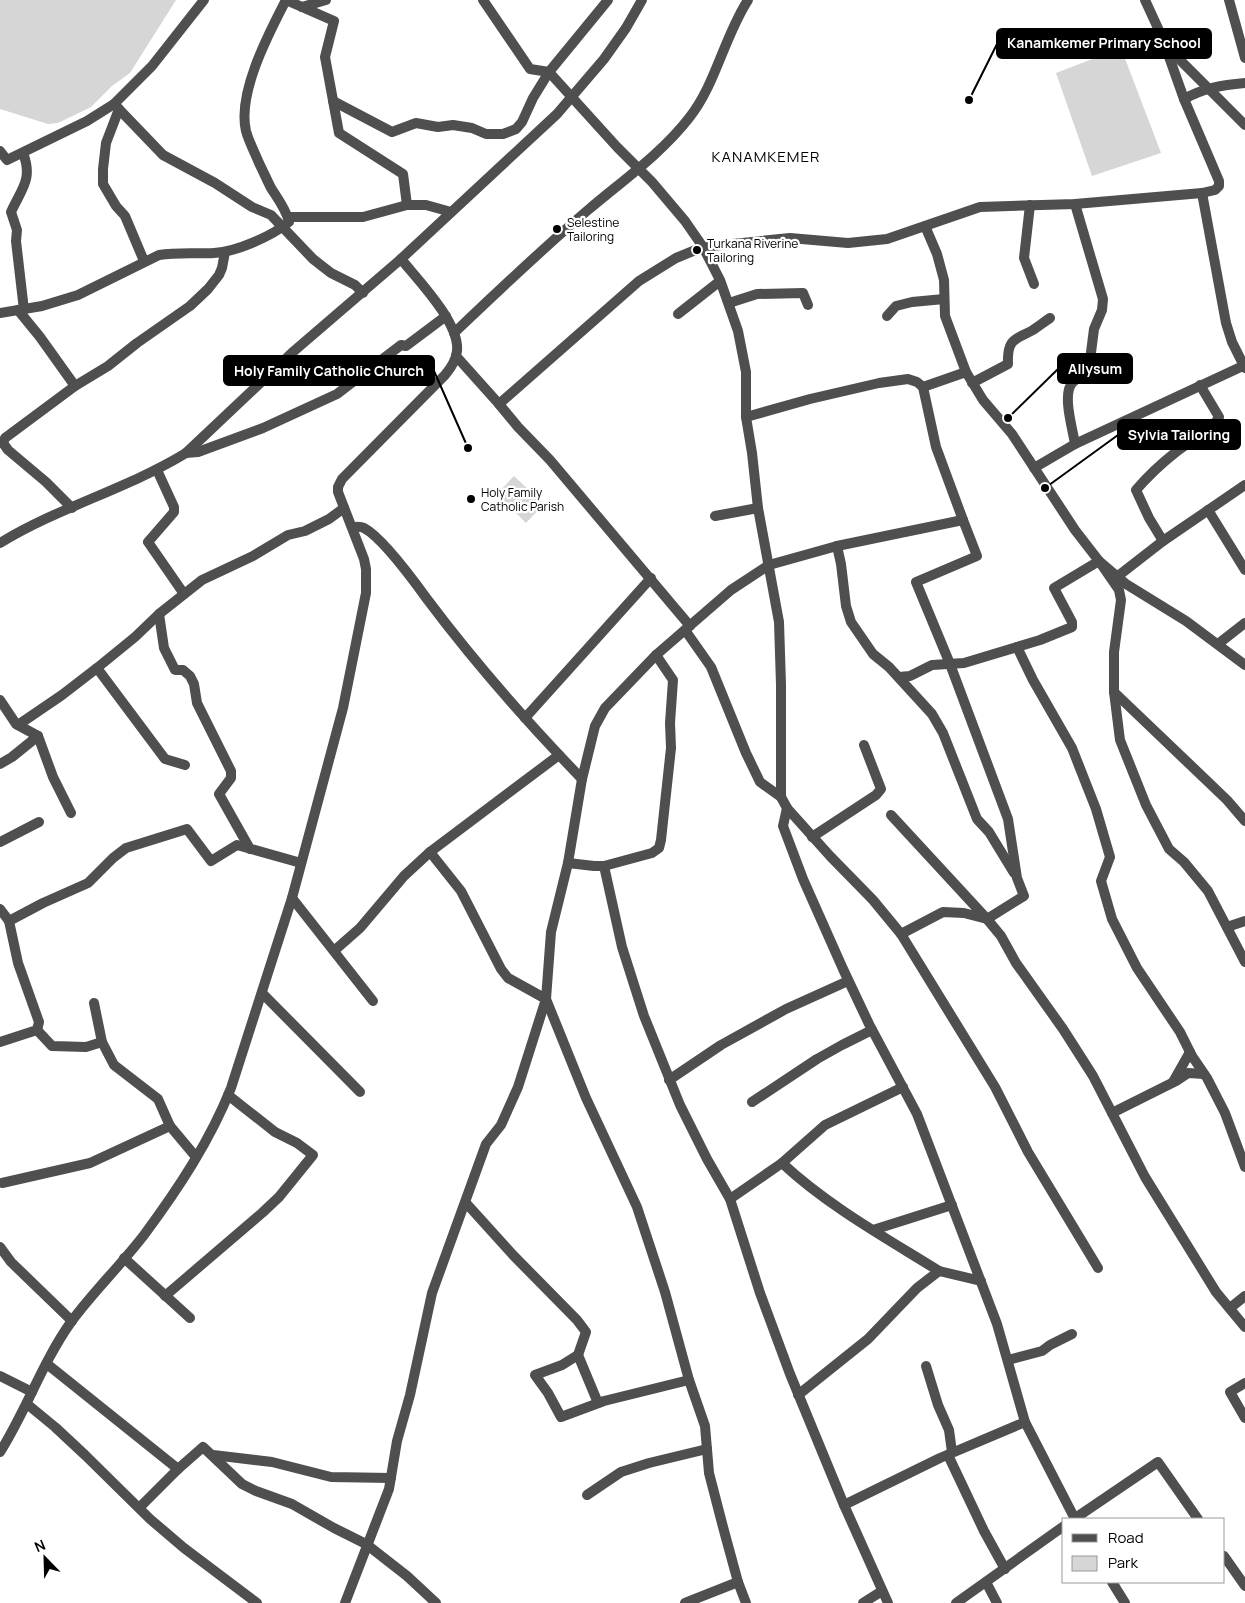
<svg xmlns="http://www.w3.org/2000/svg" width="1245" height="1603" font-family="Manrope,sans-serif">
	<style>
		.green { fill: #d6d6d6 }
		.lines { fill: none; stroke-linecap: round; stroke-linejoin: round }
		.minor { stroke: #4f4f4f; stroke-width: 10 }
		.poi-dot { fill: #000; stroke: #fff; stroke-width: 2 }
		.labels { text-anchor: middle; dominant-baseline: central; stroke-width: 4.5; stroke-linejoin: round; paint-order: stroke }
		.poi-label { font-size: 12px; fill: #000; stroke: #fff; text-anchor: start }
		.quarter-label { font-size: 15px; letter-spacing: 1px; fill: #000; stroke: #fff }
		.leader { fill: none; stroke: #000; stroke-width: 2 }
		.callout-dot { fill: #000; stroke: #fff; stroke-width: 2 }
		.callout { fill: #000; stroke: #000; stroke-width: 2 }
		.callout-label { font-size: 14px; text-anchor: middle; font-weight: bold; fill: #fff }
	</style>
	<rect width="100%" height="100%" fill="#fff"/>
	<g class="green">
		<path d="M 0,0 L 176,0 L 130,73 L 112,86 L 91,107 L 58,123 L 48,124 L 0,109 Z"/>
		<path d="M 1121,48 L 1161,153 L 1092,176 L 1056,73 Z"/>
		<path d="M 514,476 L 544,504 L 526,523 L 497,494 Z"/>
	</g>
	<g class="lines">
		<g class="minor">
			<path d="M 286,0 L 334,21 L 325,57 L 339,133 L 403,174 L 407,205 L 426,205 L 451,212"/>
			<path d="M 608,0 L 549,72 L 617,147 L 652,182 L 685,221 L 703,247 L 720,280 L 738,331 L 746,372 L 746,417 L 752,453 L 758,508 L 779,622 L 781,685 L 781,797 L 787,808 L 830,856 L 873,900 L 901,934 L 995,1087 L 1028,1152 L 1098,1268"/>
			<path d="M 1229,0 L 1245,58"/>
			<path d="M 302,7 L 326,0"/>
			<path d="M 1169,47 L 1177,57 L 1245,125"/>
			<path d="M 1184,99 C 1204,88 1222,85 1245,83"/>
			<path d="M 333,101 L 392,132 L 416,123 L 438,127 L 453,125 L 472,128 L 486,134 L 503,134 L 516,129 L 522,122 L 533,98 L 549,72 L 530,69 L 483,0"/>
			<path d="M 114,104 L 163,155 L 215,183 L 252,207 L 271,215 L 313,259 L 331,273 L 355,285 L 363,293"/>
			<path d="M 119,109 L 106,143 L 103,169 L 103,184 L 116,206 L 125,216 L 144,261"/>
			<path d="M 0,151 L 7,160 L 87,121 L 114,104 L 152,66 L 204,0"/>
			<path d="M 23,153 C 33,179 22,188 11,212 L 17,230 L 16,241 L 24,310"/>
			<path d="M 1202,193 L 1226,323 L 1232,342 L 1245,368"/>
			<path d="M 1075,204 L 1103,299 L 1102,310 L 1094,329 L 1089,368 C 1085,376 1077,377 1072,383 C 1062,395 1073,430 1075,444"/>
			<path d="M 1030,205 L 1024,258 L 1034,284"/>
			<path d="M 288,217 L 363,217 L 407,205"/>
			<path d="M 925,226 L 937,254 L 944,280 L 945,316 L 966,372"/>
			<path d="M 729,303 L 757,294 L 803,293 L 808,305"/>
			<path d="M 18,310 L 40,337 L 75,386"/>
			<path d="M 0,313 L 42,306 L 78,295 L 159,255 C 178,252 196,254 214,253 C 236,252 272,236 289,222 C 286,209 278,199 271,188 C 267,180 263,171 259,163 C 255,153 249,142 246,131 C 237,93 269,33 286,0"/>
			<path d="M 678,314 L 720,281"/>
			<path d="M 887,316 L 896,306 L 912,302 L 944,299"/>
			<path d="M 454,333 C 498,291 542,249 588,210 C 622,181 661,154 689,118 C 716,84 724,37 748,0"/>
			<path d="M 456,356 L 499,404 L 639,281 L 676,258 L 703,247 L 790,238 L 848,243 L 887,239 L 980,207 L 1075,204 L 1202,193 L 1215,190 L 1219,186 L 1219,181 L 1184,99 L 1162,37 L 1145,0"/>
			<path d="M 972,383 L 1008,364 C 1007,338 1015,340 1033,330 C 1039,326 1044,322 1050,318"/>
			<path d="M 499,404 L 518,427 L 550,460 L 690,626"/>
			<path d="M 746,417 L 810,399 L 879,383 L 908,379 L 917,382 L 923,387 L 966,372 L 983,400 L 1012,434 L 1075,530 L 1099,561 L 1126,584 L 1186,621 L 1245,665"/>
			<path d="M 186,453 L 198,452 L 263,428 L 337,394 L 401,345 L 406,346 L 446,316"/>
			<path d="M 1034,468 L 1075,444 L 1245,365"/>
			<path d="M 157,470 L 174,507 L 174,512 L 148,542 L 184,594"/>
			<path d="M 72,508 L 46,482 L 8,450 L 3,443 L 5,438 L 75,386 L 108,366 L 137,343 L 190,306 L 208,289 L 219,275 L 222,268 L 225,252"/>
			<path d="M 1208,510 L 1245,570"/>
			<path d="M 715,516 L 758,508"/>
			<path d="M 353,527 C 357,527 360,526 364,528 C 383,538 414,581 427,599 C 475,663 527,722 582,779"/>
			<path d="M 1163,541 L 1149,518 L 1136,490 C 1148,476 1162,463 1176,452 C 1191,440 1210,433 1219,417 L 1200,385"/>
			<path d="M 0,543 C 59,507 127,489 186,453 L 294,351 L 401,259 L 557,114 L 604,59 L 626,28 L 642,0"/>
			<path d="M 837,546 L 841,564 L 846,606 L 851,622 L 873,654 L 889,667 L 932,714 L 943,733 L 977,819 L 989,832 L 1014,873"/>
			<path d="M 1118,576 L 1163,541 L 1245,485"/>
			<path d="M 159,614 L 164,648 L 175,670 L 183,670 L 190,676 L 194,684 L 197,703 L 231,771 L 231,778 L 219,794 L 250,849"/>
			<path d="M 685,630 L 711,667 L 746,753 L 760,782 L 781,797"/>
			<path d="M 1218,644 L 1245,623"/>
			<path d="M 1017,647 L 1033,680 L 1072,748 L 1096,809 L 1110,857 L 1101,881 L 1112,919 L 1137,968 L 1180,1032 L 1192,1056 L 1207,1078 L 1225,1113 L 1245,1167"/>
			<path d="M 97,668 L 165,759 L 185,765"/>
			<path d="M 899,677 L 910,676 L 932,665 L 964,663 L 1040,640 L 1072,627 L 1072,622 L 1054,588 L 1099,561 L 1119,590 L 1121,600 L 1114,652 L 1114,692 L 1120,740 L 1146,805 L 1169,849 L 1184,862 L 1208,891 L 1245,962"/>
			<path d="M 1114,692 L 1227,800 L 1245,821"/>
			<path d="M 0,700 L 16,724 L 38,736 L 53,777 L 71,813"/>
			<path d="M 525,718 L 651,578"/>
			<path d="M 18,725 L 62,695 L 97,668 L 135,637 L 159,614 L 202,580 L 253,556 L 288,535 L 305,531 L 329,519 L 344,508"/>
			<path d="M 0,764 L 12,757 L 38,736"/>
			<path d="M 787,808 L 783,826 L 803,879 L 843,969 L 869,1024 L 917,1114 L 997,1324 L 1025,1422 L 1075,1519"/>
			<path d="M 891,815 L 987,919 L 1001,936 L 1016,963 L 1063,1029 L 1093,1076 L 1145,1177 L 1216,1292 L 1245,1327"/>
			<path d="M 812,837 L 876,795 L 881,789 L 864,745"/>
			<path d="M 0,842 L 39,822"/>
			<path d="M 430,852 L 461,891 L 501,969 L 508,978 L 546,999 L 586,1098 L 637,1207 L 665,1292 L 689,1380 L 705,1426 L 709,1473 L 723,1527 L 738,1582 L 746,1603"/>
			<path d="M 568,863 L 594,866 L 604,866 L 622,947 L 644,1016 L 680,1105 L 707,1159 L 730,1199 L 760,1293 L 790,1374 L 844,1505 L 888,1603"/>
			<path d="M 604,866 L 652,853 L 659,848 L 661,840 L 671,748 L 670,723 L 673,680 L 656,655"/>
			<path d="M 292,898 L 373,1001"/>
			<path d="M 0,909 L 9,921 L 18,963 L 39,1022 L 37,1030 L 0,1042"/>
			<path d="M 9,921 L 43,903 L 88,883 L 113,858 L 126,848 L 187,829 L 211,861 L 237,845 L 301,863"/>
			<path d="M 1227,927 L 1245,921"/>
			<path d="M 901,934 L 943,912 L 964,913 L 987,919 L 1024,896 L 1017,878 L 1008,819 L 950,664 L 916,582 L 977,556 L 963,520"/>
			<path d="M 335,950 L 360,928 L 404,876 L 430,852 L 559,755"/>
			<path d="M 262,993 L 360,1092"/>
			<path d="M 37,1030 L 52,1046 L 86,1047 L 102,1042 L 94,1003"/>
			<path d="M 102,1042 L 114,1065 L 158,1099 L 170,1126"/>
			<path d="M 669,1080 L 721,1045 L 786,1009 L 848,981"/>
			<path d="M 1173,1082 L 1190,1052"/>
			<path d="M 752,1102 L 817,1059 L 842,1045 L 872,1030"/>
			<path d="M 1112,1113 L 1176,1081 L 1188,1073 L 1204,1074"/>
			<path d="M 782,1163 C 828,1206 886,1238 939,1271"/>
			<path d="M 2,1183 L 90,1163 L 170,1126 L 196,1157"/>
			<path d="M 730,1199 L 782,1163 L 825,1125 L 903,1087"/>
			<path d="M 466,1203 L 513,1255 L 577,1320 L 586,1332 L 578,1355 L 562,1365 L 535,1375 L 548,1393 L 561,1417 L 604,1401 L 689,1380"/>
			<path d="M 873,1230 L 952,1205"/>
			<path d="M 0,1247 L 11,1262 L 72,1321"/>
			<path d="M 124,1258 L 190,1318"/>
			<path d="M 165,1296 L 262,1213 L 279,1197 L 313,1155 L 297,1143 L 275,1132 L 228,1095"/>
			<path d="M 1230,1308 L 1245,1296"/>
			<path d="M 578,1355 L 598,1403"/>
			<path d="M 1008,1360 L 1042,1351 L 1050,1345 L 1072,1334"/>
			<path d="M 47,1364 L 178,1469"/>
			<path d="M 926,1366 L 938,1405 L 949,1430 L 952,1452"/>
			<path d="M 0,1376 L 32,1392"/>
			<path d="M 1245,1383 L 1230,1392 L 1245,1418"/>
			<path d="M 798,1395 L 868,1339 L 917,1288 L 939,1271 L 981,1281"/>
			<path d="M 27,1404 L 55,1427 L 85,1455 L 150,1519 L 184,1548 L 257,1603"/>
			<path d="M 0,1452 C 26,1411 42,1363 71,1322 C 93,1292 121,1265 144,1235 C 178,1189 210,1141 231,1088 L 292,898 L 343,708 L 366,593 L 366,569 L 364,559 L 338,492 L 338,487 L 342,479 L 445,375 C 451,368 456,360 457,351 C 460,323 418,280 401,259"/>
			<path d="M 213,1455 L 272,1462 L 331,1477 L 391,1478"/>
			<path d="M 948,1455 L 984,1531 L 1005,1569"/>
			<path d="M 587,1495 L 621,1472 L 649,1463 L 707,1449"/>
			<path d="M 844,1505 L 940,1458 L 1025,1422"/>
			<path d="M 140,1507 L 178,1469 L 203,1447 L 242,1484 L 256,1491 L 292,1504 L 334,1528 L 366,1544 L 407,1576 L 436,1603"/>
			<path d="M 1074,1519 L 1158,1462 L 1198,1519"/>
			<path d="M 1224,1556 L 1245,1586"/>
			<path d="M 986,1582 L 997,1603"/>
			<path d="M 1112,1582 L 1125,1603"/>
			<path d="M 345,1603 L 389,1489 L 397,1441 L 410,1395 L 432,1293 L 486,1144 L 501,1125 L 518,1087 L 546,999 L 551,932 L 568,863 L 582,779 L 595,726 L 605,708 L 656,655 L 731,590 L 769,565 L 837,546 L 963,520 L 936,447 L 923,387"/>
			<path d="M 685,1603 L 738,1582"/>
			<path d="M 863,1603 L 882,1591"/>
			<path d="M 956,1603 L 1064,1526"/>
		</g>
	</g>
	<g class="poi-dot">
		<circle cx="557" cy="229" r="5"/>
		<circle cx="697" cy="250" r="5"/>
		<circle cx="471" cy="499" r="5"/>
	</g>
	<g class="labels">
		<g class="poi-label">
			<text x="567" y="222">Selestine<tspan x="567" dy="14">Tailoring</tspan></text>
			<text x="707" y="243">Turkana Riverine<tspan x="707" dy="14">Tailoring</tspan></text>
			<text x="481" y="492">Holy Family<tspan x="481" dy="14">Catholic Parish</tspan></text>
		</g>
		<g class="quarter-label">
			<text x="766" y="156">KANAMKEMER</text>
		</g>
	</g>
	<path class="leader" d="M969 100L997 44M1008 418L1058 369M468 448L434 371M1045 488L1118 435"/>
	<g class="callout-dot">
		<circle cx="969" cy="100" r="5"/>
		<circle cx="1008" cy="418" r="5"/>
		<circle cx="468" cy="448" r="5"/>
		<circle cx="1045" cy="488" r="5"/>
	</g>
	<g class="callout">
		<rect x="997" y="29" width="214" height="29" rx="5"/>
		<rect x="1058" y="354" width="74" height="29" rx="5"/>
		<rect x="224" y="356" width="210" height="29" rx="5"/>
		<rect x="1118" y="420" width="122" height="29" rx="5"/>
	</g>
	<g class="callout-label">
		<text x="1104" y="48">Kanamkemer Primary School</text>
		<text x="1095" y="374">Allysum</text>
		<text x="329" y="376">Holy Family Catholic Church</text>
		<text x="1179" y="440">Sylvia Tailoring</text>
	</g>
	<rect x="1062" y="1518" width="162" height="65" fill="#ffffff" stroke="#999999"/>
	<rect x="1072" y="1534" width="25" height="8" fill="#4f4f4f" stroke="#999999"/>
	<text x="1108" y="1543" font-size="15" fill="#000000">Road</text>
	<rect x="1072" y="1556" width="25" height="15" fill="#d6d6d6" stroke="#999999"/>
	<text x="1108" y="1568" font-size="15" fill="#000000">Park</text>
	<g transform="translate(45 1558) rotate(337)" stroke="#ffffff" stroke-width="4" paint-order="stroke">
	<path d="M0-4L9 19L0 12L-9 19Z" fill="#000000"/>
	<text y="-8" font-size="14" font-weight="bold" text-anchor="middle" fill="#000000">N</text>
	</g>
</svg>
